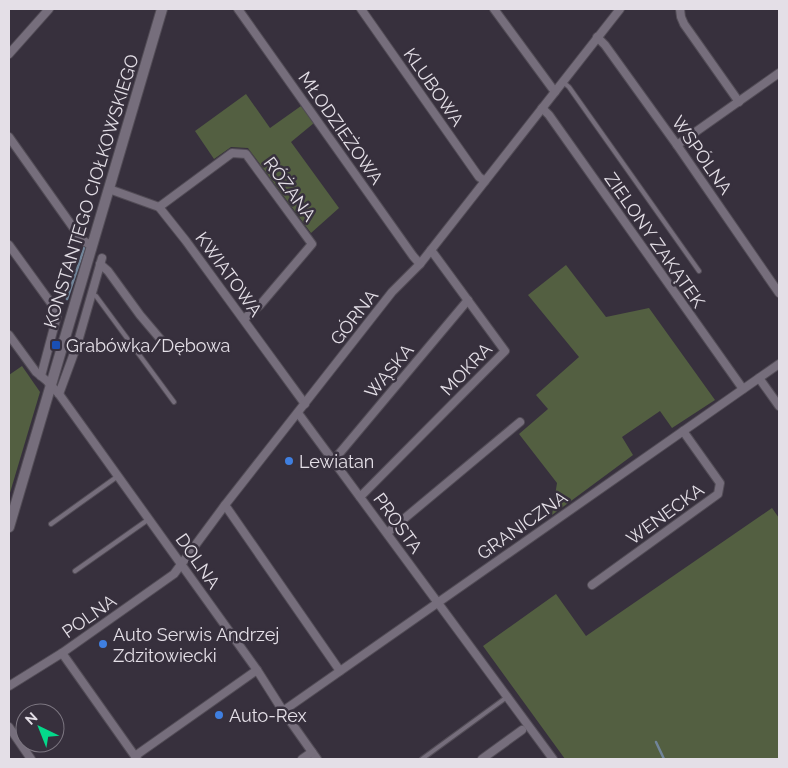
<svg xmlns="http://www.w3.org/2000/svg" width="788" height="768" font-family="Raleway,sans-serif">
	<style>
		.green { fill: #535f41 }
		.lines { fill: none; stroke-linecap: round; stroke-linejoin: round }
		.stream { stroke: #71859a; stroke-width: 2.5 }
		.service-casing { stroke: #524c56; stroke-width: 6 }
		.minor-casing { stroke: #524c56; stroke-width: 10 }
		.tertiary-casing { stroke: #524c56; stroke-width: 12 }
		.service { stroke: #766e7c; stroke-width: 4 }
		.minor { stroke: #766e7c; stroke-width: 8 }
		.tertiary { stroke: #766e7c; stroke-width: 10 }
		.transit-dot { fill: #1a4fb4; stroke: #37303d; stroke-width: 2 }
		.shop-dot { fill: #3f7fe0; stroke: #37303d; stroke-width: 2 }
		.labels { text-anchor: middle; dominant-baseline: central; stroke-width: 5; stroke-linejoin: round; paint-order: stroke }
		.street-label { font-size: 18px; fill: #e4dfe7; stroke: #37303d }
		.poi-label { font-size: 18px; fill: #e4dfe7; stroke: #37303d; text-anchor: start }
	</style>
	<rect width="100%" height="100%" fill="#37303d"/>
	<g class="green">
		<path d="M 246,94 L 270,128 L 301,106 L 314,123 L 291,142 L 339,208 L 311,233 L 248,148 L 231,147 L 214,159 L 195,131 Z"/>
		<path d="M 566,265 L 606,317 L 649,308 L 715,400 L 672,428 L 660,411 L 622,437 L 633,455 L 552,515 L 557,483 L 519,434 L 548,409 L 536,395 L 579,357 L 528,295 Z"/>
		<path d="M 22,366 L 40,392 L 9,496 L 9,375 Z"/>
		<path d="M 772,508 L 779,518 L 779,759 L 565,759 L 483,646 L 556,594 L 586,636 Z"/>
	</g>
	<g class="lines">
		<g class="stream">
			<path d="M 67,299 L 85,246"/>
			<path d="M 656,742 L 664,759"/>
		</g>
		<g class="service-casing">
			<g id="service">
				<path d="M 563,82 L 569,87 L 699,271"/>
				<path d="M 92,294 L 96,296 L 174,402"/>
				<path d="M 51,524 L 118,476"/>
				<path d="M 75,571 L 149,519"/>
				<path d="M 422,759 L 507,697"/>
			</g>
		</g>
		<g class="minor-casing">
			<g id="minor">
				<path d="M 238,9 L 413,256 L 420,264"/>
				<path d="M 361,9 L 479,177 L 485,181"/>
				<path d="M 494,9 L 555,92"/>
				<path d="M 680,9 L 681,17 L 684,24 L 739,102"/>
				<path d="M 597,37 L 605,45 L 677,145 L 779,293"/>
				<path d="M 9,54 L 49,9"/>
				<path d="M 542,108 L 549,115 L 743,389"/>
				<path d="M 9,137 L 82,240 L 92,246"/>
				<path d="M 677,145 L 779,73"/>
				<path d="M 109,189 L 159,207 L 186,241 L 305,404"/>
				<path d="M 159,207 L 232,153 L 246,154 L 312,244 L 260,305 L 244,319"/>
				<path d="M 9,245 L 56,310 L 57,316 L 41,376"/>
				<path d="M 100,264 L 108,271 L 140,315 L 162,341"/>
				<path d="M 9,335 L 36,372 L 47,381 L 59,394 L 257,670 L 283,711 L 317,759"/>
				<path d="M 759,378 L 779,406"/>
				<path d="M 59,394 L 77,345 L 102,258"/>
				<path d="M 298,413 L 553,759"/>
				<path d="M 333,461 L 468,300"/>
				<path d="M 360,497 L 505,351 L 431,250"/>
				<path d="M 225,505 L 340,671"/>
				<path d="M 387,533 L 520,422"/>
				<path d="M 592,585 L 718,494 L 720,483 L 683,431"/>
				<path d="M 62,653 L 137,759"/>
				<path d="M 9,686 L 62,653 L 174,574 L 225,505 L 392,292 L 420,264 L 620,9"/>
				<path d="M 283,711 L 779,364"/>
				<path d="M 9,727 L 31,759"/>
				<path d="M 135,756 L 257,670"/>
				<path d="M 302,759 L 312,752"/>
				<path d="M 482,759 L 522,730"/>
			</g>
		</g>
		<g class="tertiary-casing">
			<path id="tertiary" d="M 9,527 L 162,9"/>
		</g>
		<use href="#service" class="service"/>
		<use href="#minor" class="minor"/>
		<use href="#tertiary" class="tertiary"/>
	</g>
	<rect class="transit-dot" x="51" y="340" width="10" height="10" rx="2.5"/>
	<g class="shop-dot">
		<circle cx="289" cy="461" r="5"/>
		<circle cx="103" cy="644" r="5"/>
		<circle cx="219" cy="715" r="5"/>
	</g>
	<g class="labels">
		<g class="street-label">
			<text transform="translate(434 87) rotate(55)">KLUBOWA</text>
			<text transform="translate(341 128) rotate(55)">MŁODZIEŻOWA</text>
			<text transform="translate(702 155) rotate(55)">WSPÓLNA</text>
			<text transform="translate(290 189) rotate(54)">RÓŻANA</text>
			<text transform="translate(91 191) rotate(-73)">KONSTANTEGO CIOŁKOWSKIEGO</text>
			<text transform="translate(655 240) rotate(55)">ZIELONY ZAKĄTEK</text>
			<text transform="translate(229 274) rotate(54)">KWIATOWA</text>
			<text transform="translate(354 317) rotate(-52)">GÓRNA</text>
			<text transform="translate(466 369) rotate(-46)">MOKRA</text>
			<text transform="translate(389 371) rotate(-50)">WĄSKA</text>
			<text transform="translate(665 514) rotate(-36)">WENECKA</text>
			<text transform="translate(398 523) rotate(54)">PROSTA</text>
			<text transform="translate(522 525) rotate(-35)">GRANICZNA</text>
			<text transform="translate(198 561) rotate(55)">DOLNA</text>
			<text transform="translate(89 616) rotate(-35)">POLNA</text>
		</g>
		<g class="poi-label">
			<text x="66" y="345">Grabówka/Dębowa</text>
			<text x="299" y="461">Lewiatan</text>
			<text x="113" y="634">Auto Serwis Andrzej<tspan x="113" dy="21">Zdzitowiecki</tspan></text>
			<text x="229" y="715">Auto-Rex</text>
		</g>
	</g>
	<rect width="788" height="768" fill="none" stroke="#e4dfe7" stroke-width="20"/>
	<g transform="translate(40 728) rotate(317)"><circle r="24" fill="#37303d" stroke="#7c7681"/>
	<path d="M0-4L9 19L0 12L-9 19Z" fill="#04d98b"/>
	<text y="-8" font-size="14" font-weight="bold" text-anchor="middle" fill="#e4dfe7">N</text>
	</g>
</svg>
